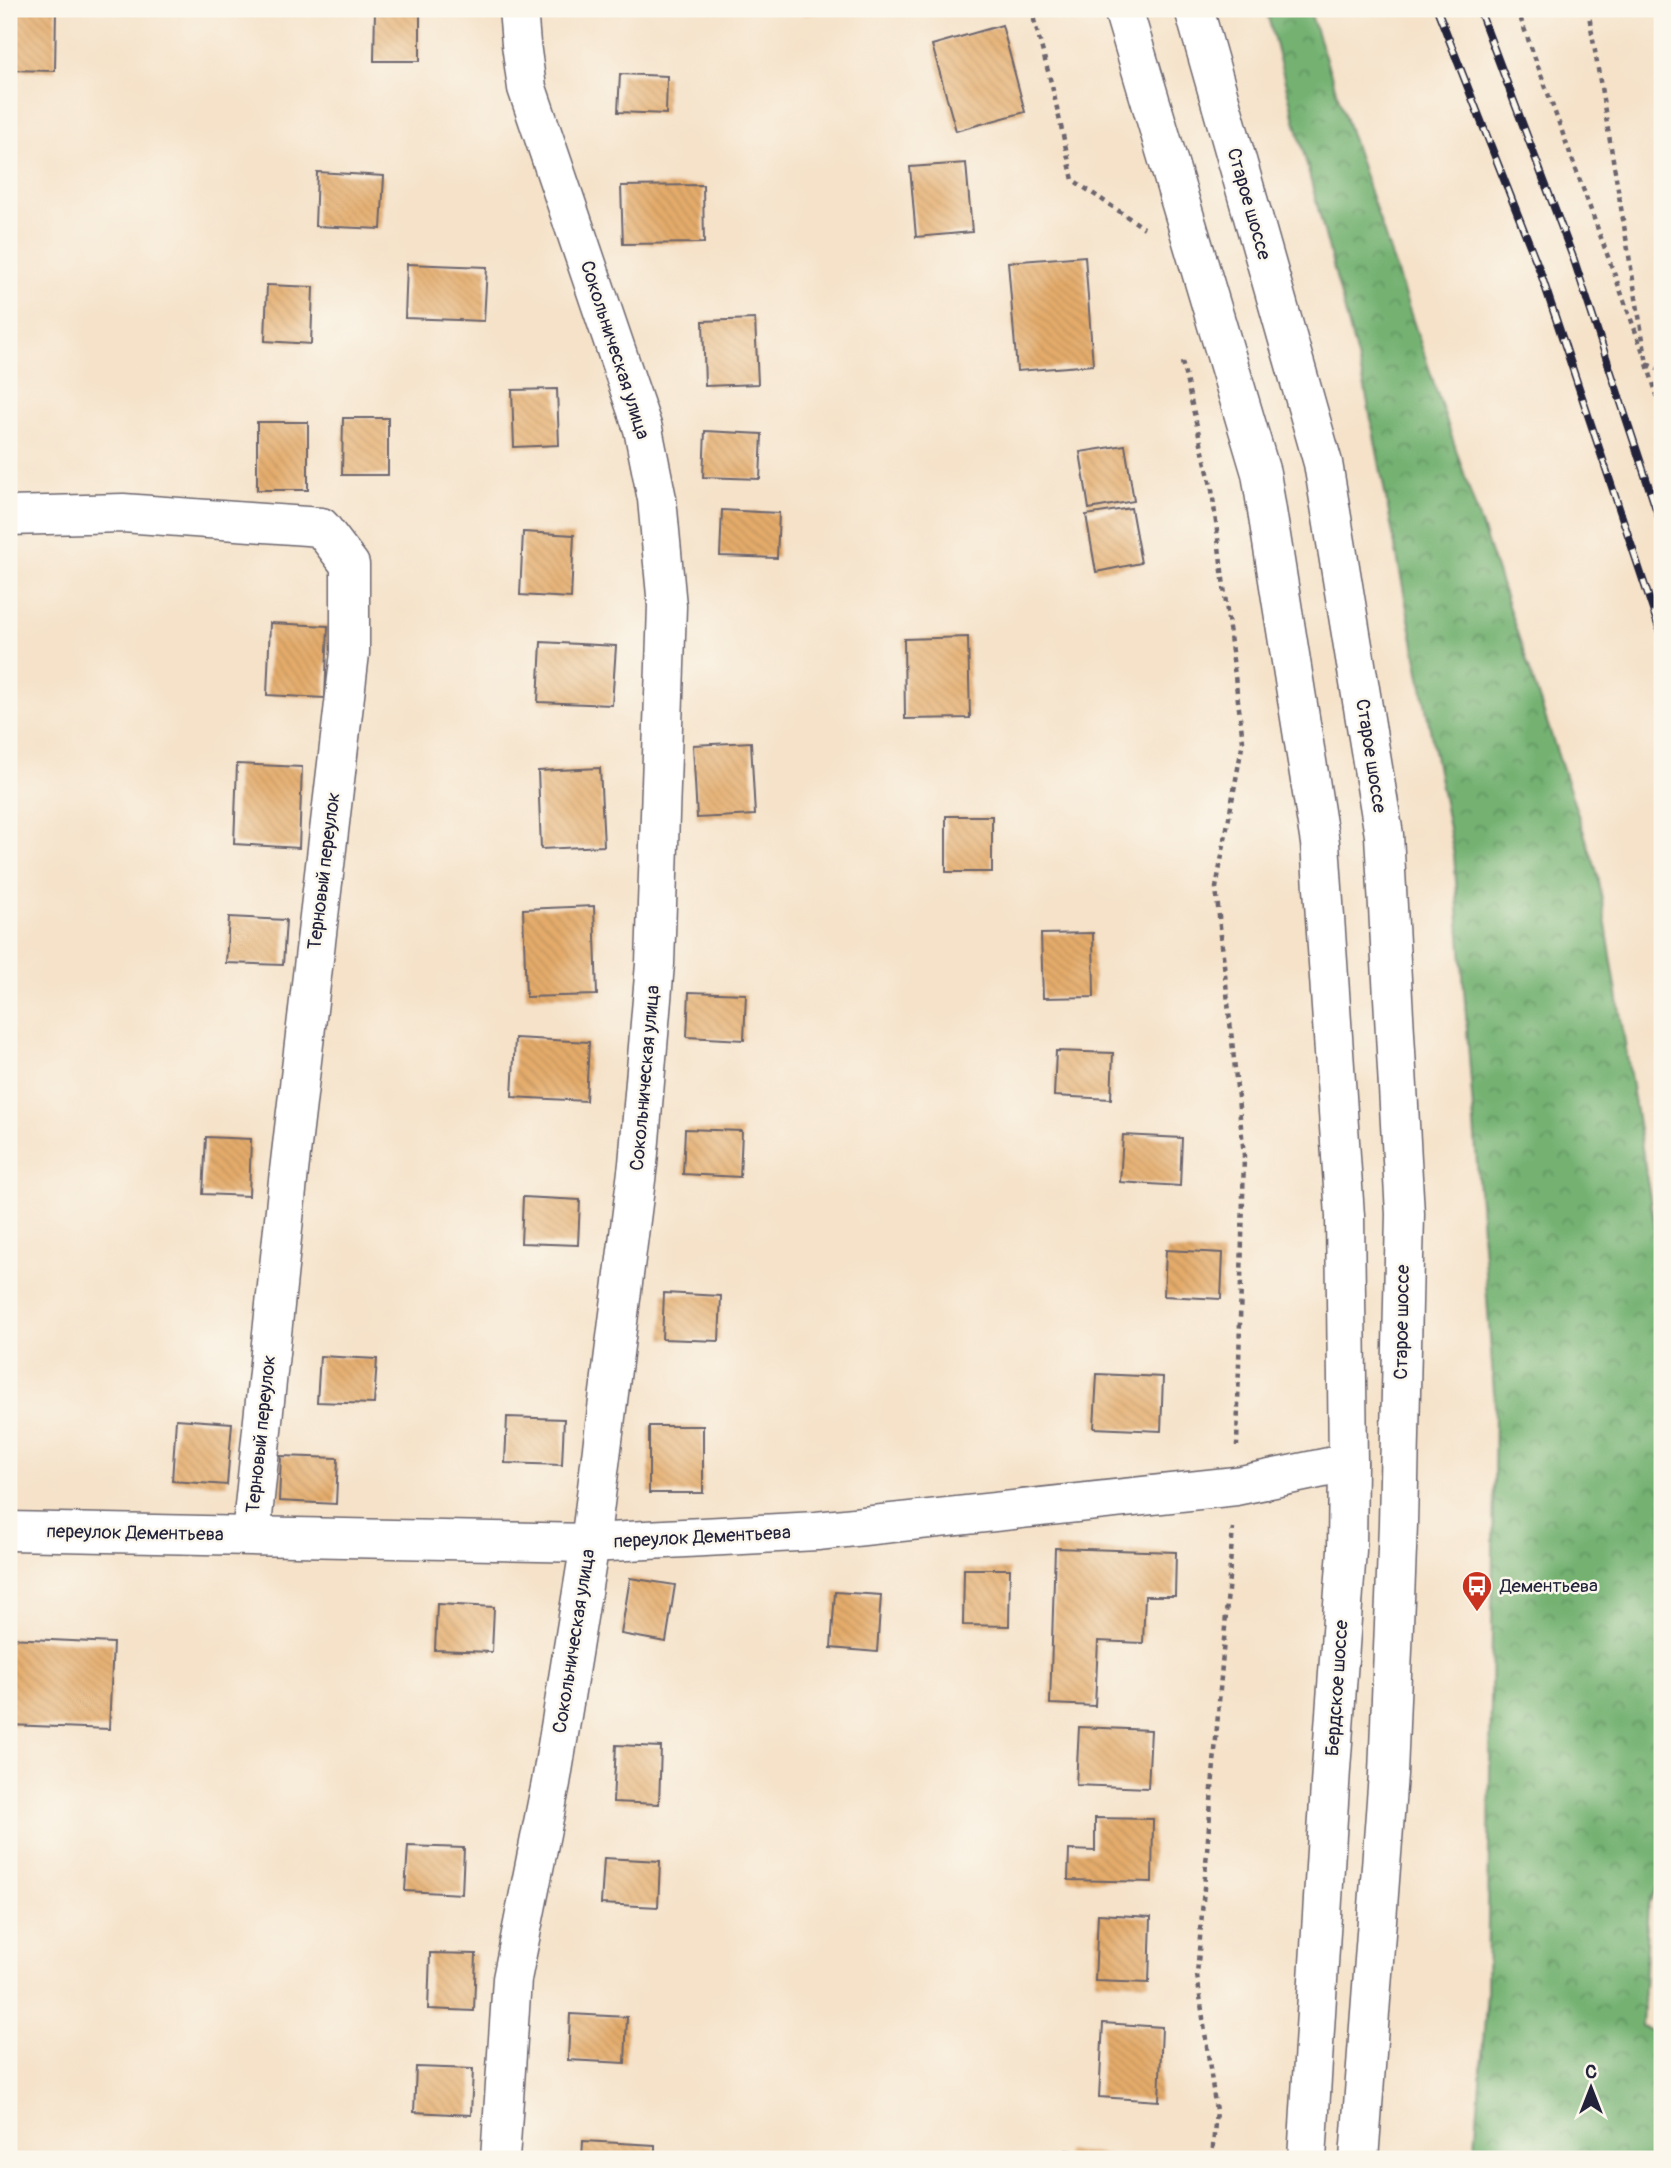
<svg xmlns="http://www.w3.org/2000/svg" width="1671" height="2168" font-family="Pangolin,sans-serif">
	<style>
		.forest { fill: url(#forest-crowns); stroke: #4b6a56; stroke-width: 2 }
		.building { fill: url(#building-back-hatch) }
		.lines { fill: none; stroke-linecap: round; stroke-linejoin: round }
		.minor-casing { stroke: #6c656d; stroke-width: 41 }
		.trunk-casing { stroke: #6c656d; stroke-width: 41 }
		.path { stroke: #6c656d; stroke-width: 4.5; stroke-dasharray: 5 5; stroke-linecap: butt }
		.minor { stroke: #fff; stroke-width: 38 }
		.trunk { stroke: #fff; stroke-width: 38 }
		.rail-casing { stroke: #22223b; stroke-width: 8 }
		.rail { stroke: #fbf7ec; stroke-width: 5; stroke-dasharray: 16; stroke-linecap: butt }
		.labels { text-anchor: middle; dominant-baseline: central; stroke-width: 5; stroke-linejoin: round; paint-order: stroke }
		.street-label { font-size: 19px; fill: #22223b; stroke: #fbf7ec }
		.poi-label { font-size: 19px; fill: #22223b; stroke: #fbf7ec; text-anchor: start }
	</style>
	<defs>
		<pattern id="forest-crowns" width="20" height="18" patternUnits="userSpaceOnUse" patternTransform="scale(1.75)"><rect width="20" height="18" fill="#74b272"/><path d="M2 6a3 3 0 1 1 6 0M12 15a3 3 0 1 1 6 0" fill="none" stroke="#5f905f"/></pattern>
		<pattern id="building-back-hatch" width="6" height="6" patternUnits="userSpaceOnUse" patternTransform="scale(1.75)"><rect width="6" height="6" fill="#e4ab6a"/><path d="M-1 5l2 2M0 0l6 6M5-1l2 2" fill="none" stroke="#c3935d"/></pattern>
	</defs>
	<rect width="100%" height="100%" fill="#fbf7ec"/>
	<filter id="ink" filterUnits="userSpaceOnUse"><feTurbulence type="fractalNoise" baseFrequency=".0143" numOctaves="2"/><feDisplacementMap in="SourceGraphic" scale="14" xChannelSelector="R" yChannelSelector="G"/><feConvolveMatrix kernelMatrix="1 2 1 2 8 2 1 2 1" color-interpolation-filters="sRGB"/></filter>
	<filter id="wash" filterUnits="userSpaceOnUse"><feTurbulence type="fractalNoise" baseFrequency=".00686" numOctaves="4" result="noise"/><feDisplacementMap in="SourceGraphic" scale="28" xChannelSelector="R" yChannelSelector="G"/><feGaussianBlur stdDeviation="1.57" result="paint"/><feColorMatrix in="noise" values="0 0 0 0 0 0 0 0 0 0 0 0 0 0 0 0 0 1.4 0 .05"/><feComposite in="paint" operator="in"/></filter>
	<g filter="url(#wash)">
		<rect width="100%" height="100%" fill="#f5e2c9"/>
		<path class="forest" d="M 1266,9 L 1309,9 L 1598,875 L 1662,1273 L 1662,1881 L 1648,1904 L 1642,2027 L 1662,2035 L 1662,2159 L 1474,2159 L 1487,1992 L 1495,1406 L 1454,855 L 1365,388 Z"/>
		<g id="blocks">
			<g class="building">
				<path d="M 9,9 L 56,9 L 55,71 L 9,70 Z"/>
				<path d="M 375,9 L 420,9 L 420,61 L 374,61 Z"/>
				<path d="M 803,9 L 837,9 L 837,10 L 804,15 Z"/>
				<path d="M 1002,25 L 1025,112 L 956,131 L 932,45 Z"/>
				<path d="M 620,74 L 667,76 L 666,114 L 618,112 Z"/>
				<path d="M 9,147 L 15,147 L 13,193 L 9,193 Z"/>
				<path d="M 966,163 L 972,232 L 916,237 L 910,167 Z"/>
				<path d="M 317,172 L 384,176 L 381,229 L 315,226 Z"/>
				<path d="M 703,185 L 704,243 L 623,244 L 621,186 Z"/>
				<path d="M 1085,256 L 1093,365 L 1017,371 L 1008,262 Z"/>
				<path d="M 407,264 L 487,267 L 484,321 L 405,318 Z"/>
				<path d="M 267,285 L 313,287 L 311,344 L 265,341 Z"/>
				<path d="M 755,319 L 758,384 L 705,386 L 703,321 Z"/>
				<path d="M 557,389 L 559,445 L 514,447 L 512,390 Z"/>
				<path d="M 343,418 L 388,418 L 388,475 L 342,475 Z"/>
				<rect x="257" y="422" width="51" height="68"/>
				<path d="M 705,431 L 762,434 L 760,479 L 703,477 Z"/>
				<path d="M 1125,445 L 1134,501 L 1089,509 L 1080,452 Z"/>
				<path d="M 1131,508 L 1141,563 L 1096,572 L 1086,515 Z"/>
				<path d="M 722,510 L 779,513 L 777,558 L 720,556 Z"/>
				<path d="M 523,532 L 574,535 L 571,598 L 520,595 Z"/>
				<path d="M 270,623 L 328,626 L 325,698 L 267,695 Z"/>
				<path d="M 968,637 L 970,718 L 905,719 L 904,639 Z"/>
				<path d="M 541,642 L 616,646 L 612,705 L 538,702 Z"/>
				<path d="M 751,742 L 755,815 L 697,818 L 693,745 Z"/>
				<path d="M 237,764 L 302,767 L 299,848 L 234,844 Z"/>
				<path d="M 600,768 L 604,846 L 541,849 L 538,771 Z"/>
				<rect x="946" y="816" width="46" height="56"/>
				<path d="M 594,906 L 597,995 L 526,997 L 523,909 Z"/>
				<path d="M 229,917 L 286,920 L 283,965 L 226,963 Z"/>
				<path d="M 1093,933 L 1094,997 L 1043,998 L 1041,934 Z"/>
				<path d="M 689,992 L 746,994 L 744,1040 L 687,1037 Z"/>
				<path d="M 515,1038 L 589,1042 L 586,1101 L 512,1097 Z"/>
				<path d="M 1056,1051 L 1113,1053 L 1111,1099 L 1054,1096 Z"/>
				<path d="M 685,1129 L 742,1131 L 740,1177 L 683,1174 Z"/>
				<path d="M 1123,1135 L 1182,1138 L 1180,1186 L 1120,1182 Z"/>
				<path d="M 206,1137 L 251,1139 L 249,1196 L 203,1194 Z"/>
				<path d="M 523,1197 L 580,1200 L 578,1245 L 521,1243 Z"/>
				<path d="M 1166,1250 L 1223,1253 L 1221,1299 L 1164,1296 Z"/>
				<path d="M 664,1293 L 721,1296 L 719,1341 L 662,1339 Z"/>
				<path d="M 320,1356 L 377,1359 L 374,1404 L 317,1402 Z"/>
				<path d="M 1097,1374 L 1163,1377 L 1161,1431 L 1094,1428 Z"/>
				<path d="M 507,1417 L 564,1419 L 562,1465 L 505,1463 Z"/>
				<path d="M 176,1419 L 232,1423 L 227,1485 L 172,1481 Z"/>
				<rect x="649" y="1426" width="54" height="67"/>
				<path d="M 281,1456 L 338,1458 L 336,1504 L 279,1501 Z"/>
				<path d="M 1055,1548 L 1176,1552 L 1175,1596 L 1145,1596 L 1143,1643 L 1098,1641 L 1095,1706 L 1050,1704 Z"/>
				<path d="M 964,1569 L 1010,1569 L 1009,1626 L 963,1625 Z"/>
				<path d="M 630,1578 L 675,1585 L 666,1642 L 621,1634 Z"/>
				<path d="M 835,1592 L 881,1595 L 877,1652 L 831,1648 Z"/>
				<path d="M 437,1604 L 494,1607 L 492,1652 L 435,1650 Z"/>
				<path d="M 9,1638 L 113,1643 L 109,1729 L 9,1725 Z"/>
				<path d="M 1079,1727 L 1151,1730 L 1148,1788 L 1076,1785 Z"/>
				<path d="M 616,1745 L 661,1747 L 659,1804 L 613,1802 Z"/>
				<path d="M 1095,1818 L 1153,1819 L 1152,1882 L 1068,1880 L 1069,1850 L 1095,1851 Z"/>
				<path d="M 408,1846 L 464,1848 L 462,1894 L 405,1891 Z"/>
				<path d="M 604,1858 L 660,1861 L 658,1907 L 601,1904 Z"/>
				<path d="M 1098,1914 L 1151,1917 L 1149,1983 L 1095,1981 Z"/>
				<path d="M 430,1953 L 476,1954 L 474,2011 L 428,2009 Z"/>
				<path d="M 570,2014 L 627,2017 L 625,2063 L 568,2060 Z"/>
				<path d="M 1103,2023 L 1162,2027 L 1159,2101 L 1099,2097 Z"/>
				<path d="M 416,2067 L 473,2069 L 471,2115 L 414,2112 Z"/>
				<path d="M 583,2141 L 655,2145 L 655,2159 L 582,2159 Z"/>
				<path d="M 1066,2150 L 1130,2158 L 1130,2159 L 1065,2159 Z"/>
			</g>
		</g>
	</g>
	<g filter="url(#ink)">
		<use href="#blocks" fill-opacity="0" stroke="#6c656d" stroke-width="2"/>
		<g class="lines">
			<g class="minor-casing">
				<g id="minor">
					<path d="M 9,516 L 123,513 L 321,527 L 350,565 L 350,653 L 289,1171 L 251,1535"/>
					<path d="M 9,1531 L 590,1543 L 817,1531 L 1236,1486 L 1348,1463"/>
					<path d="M 500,2159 L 512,1979 L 551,1783 L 590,1543 L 638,1164 L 655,964 L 667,606 L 657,499 L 643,429 L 527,88 L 521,44 L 518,9"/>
				</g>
			</g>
			<g class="trunk-casing">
				<g id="trunk">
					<path d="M 1123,9 L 1261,473 L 1320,843 L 1345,1216 L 1348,1463 L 1347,1550 L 1331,1769 L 1307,2159"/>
					<path d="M 1194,9 L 1323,463 L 1384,835 L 1405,1214 L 1398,1524 L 1388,1774 L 1359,2159"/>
				</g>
			</g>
			<g class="path">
				<path d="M 1031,9 L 1052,86 L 1073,180 L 1144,228"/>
				<path d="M 1517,9 L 1643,352"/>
				<path d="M 1588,9 L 1647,364 L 1662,411"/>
				<path d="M 1182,362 L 1212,490 L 1243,741 L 1216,888 L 1244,1155 L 1237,1446"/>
				<path d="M 1647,364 L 1662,371"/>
				<path d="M 1212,2159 L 1216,2111 L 1197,1975 L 1233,1528"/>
			</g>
			<use href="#minor" class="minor"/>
			<use href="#trunk" class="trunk"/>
			<g class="rail-casing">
				<g id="rail">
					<path d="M 1437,9 L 1540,271 L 1662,637"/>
					<path d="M 1479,9 L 1574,260 L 1662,527"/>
				</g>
			</g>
			<use href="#rail" class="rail"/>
		</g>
	</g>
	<defs>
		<g id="bus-pin" transform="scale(1.575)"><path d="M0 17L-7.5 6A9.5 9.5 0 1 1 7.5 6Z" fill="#c8321e" stroke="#fbf7ec"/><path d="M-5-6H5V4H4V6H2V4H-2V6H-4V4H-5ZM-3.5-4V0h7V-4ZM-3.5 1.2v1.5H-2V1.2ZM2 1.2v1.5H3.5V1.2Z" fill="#fff"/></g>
	</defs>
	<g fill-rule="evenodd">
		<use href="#bus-pin" x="1477" y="1586"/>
	</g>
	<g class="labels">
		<g class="street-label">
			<text transform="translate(1249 204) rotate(74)">Старое шоссе</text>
			<text transform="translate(615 350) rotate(72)">Сокольническая улица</text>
			<text transform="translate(1371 756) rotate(81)">Старое шоссе</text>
			<text transform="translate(324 871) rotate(-83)">Терновый переулок</text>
			<text transform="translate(645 1078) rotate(-85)">Сокольническая улица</text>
			<text transform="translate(1402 1322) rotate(-89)">Старое шоссе</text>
			<text transform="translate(261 1434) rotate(-84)">Терновый переулок</text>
			<text transform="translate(135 1533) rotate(1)">переулок Дементьева</text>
			<text transform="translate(702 1537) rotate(-3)">переулок Дементьева</text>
			<text transform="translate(574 1641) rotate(-81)">Сокольническая улица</text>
			<text transform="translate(1337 1688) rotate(-86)">Бердское шоссе</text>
		</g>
		<g class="poi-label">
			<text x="1500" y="1586">Дементьева</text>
		</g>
	</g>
	<rect width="1671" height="2168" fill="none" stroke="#fbf7ec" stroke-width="35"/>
	<g transform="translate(1591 2088)" stroke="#fbf7ec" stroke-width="5" paint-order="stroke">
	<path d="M0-5L12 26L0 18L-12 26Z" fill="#22223b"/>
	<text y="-10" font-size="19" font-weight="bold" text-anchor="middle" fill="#22223b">С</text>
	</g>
</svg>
